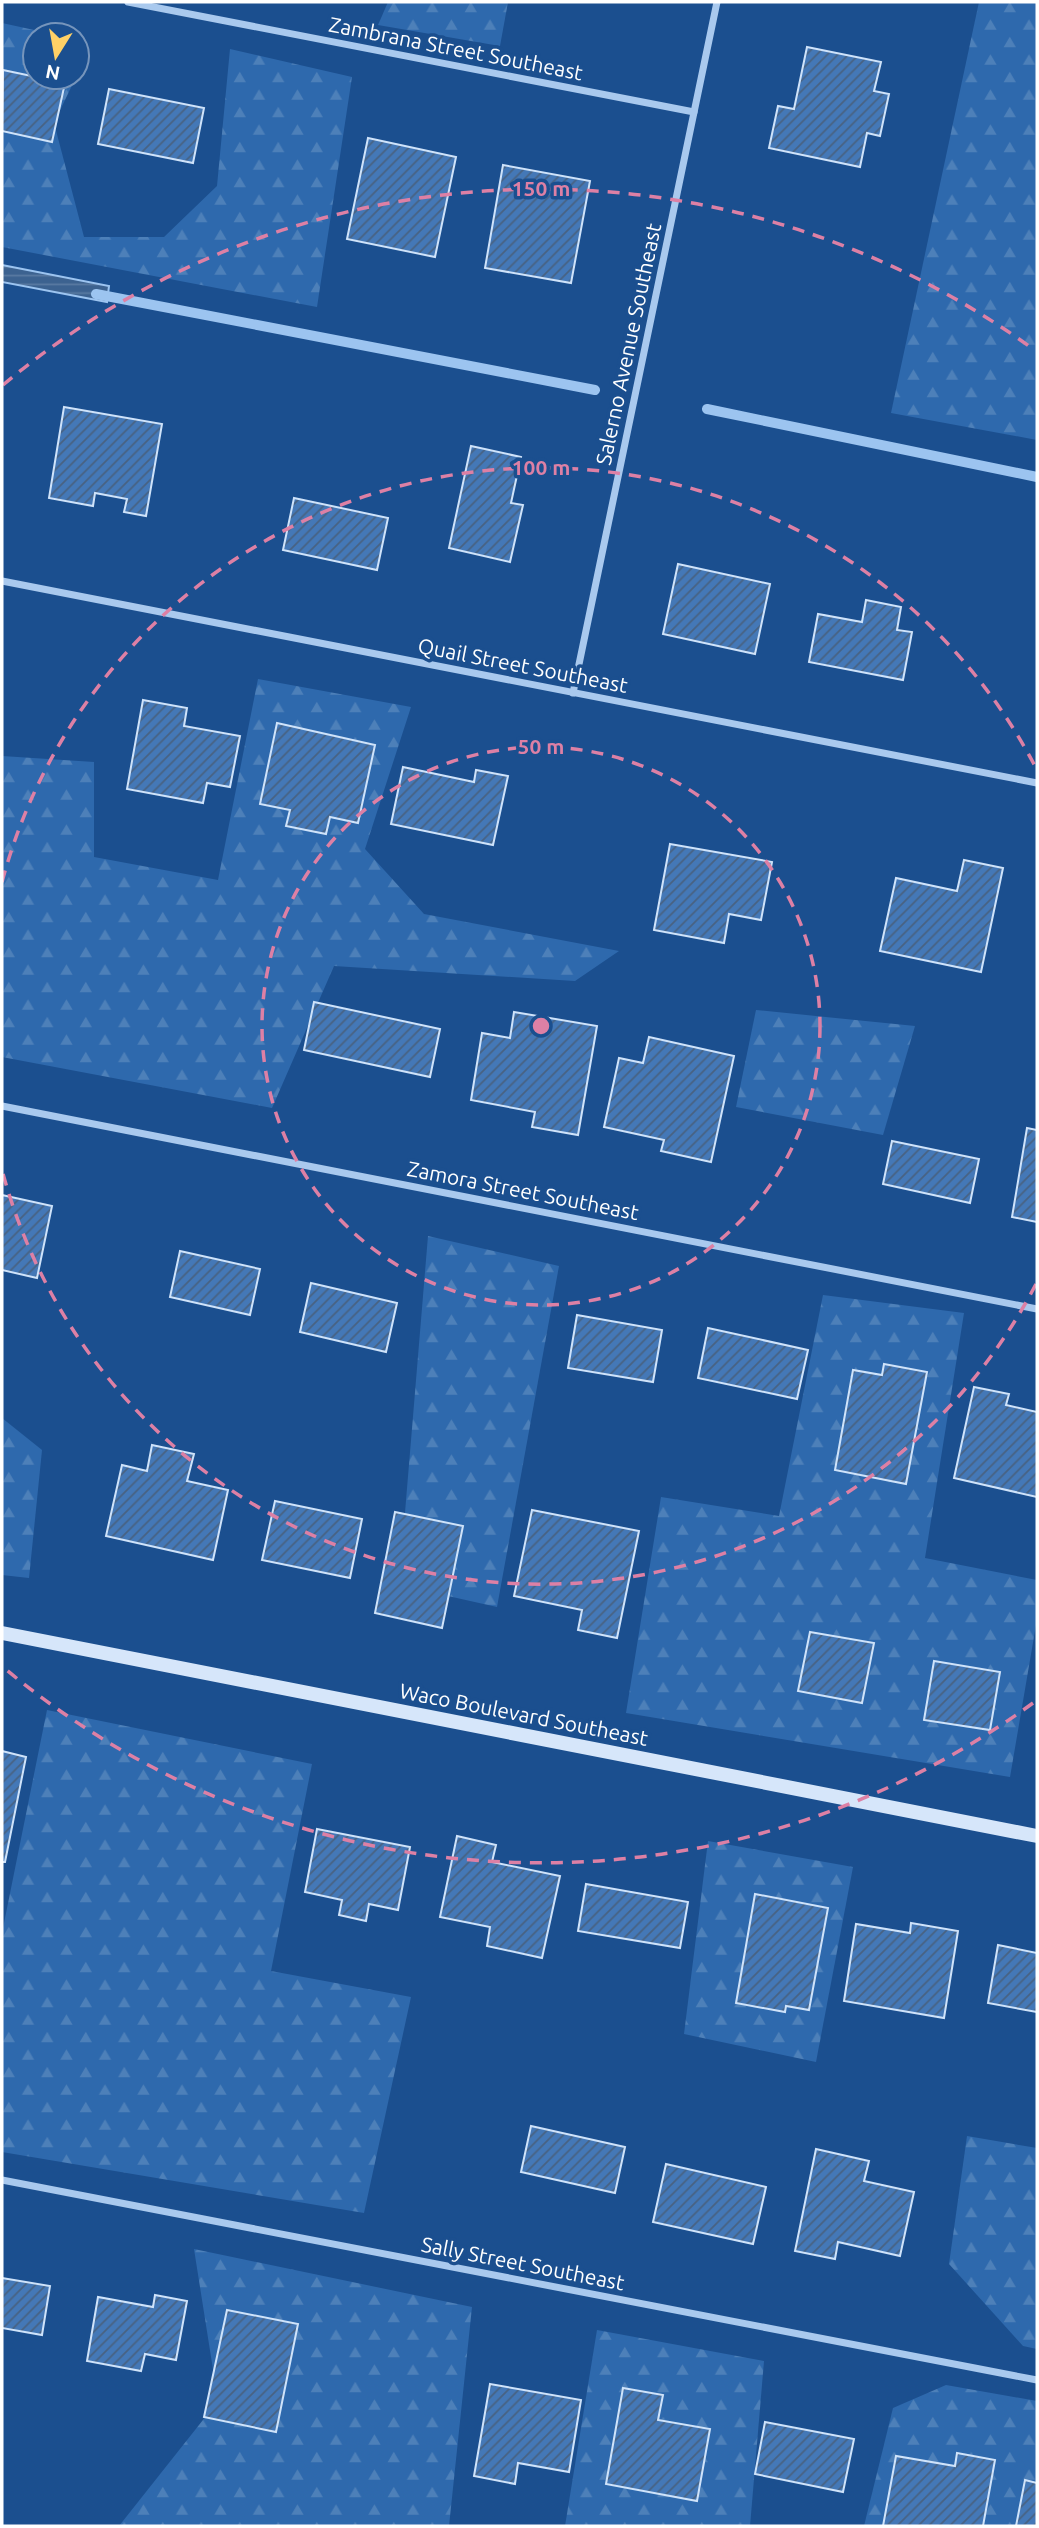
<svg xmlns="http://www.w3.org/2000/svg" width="1039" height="2528" font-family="Ubuntu,sans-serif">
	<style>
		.forest { fill: url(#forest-firs) }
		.water { fill: url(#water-rules); stroke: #9cc4f0; stroke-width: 2 }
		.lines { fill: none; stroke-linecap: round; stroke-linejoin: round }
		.stream { stroke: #9cc4f0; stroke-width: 10 }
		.building { fill: url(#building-hatch); stroke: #cfe3fa; stroke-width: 2 }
		.street { stroke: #a9c9ee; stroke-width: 7 }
		.secondary { stroke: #d6e6fa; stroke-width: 14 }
		.ring { fill: none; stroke: #dd80a5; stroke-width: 3.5; stroke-dasharray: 12 9 }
		.labels { text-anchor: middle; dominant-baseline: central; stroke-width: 7; stroke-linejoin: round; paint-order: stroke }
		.street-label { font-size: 21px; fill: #fff; stroke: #1b4f8f }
		.centre { fill: #dd80a5; stroke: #1b4f8f; stroke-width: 3.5 }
		.ring-label { font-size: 21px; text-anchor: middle; font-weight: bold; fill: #dd80a5; stroke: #1b4f8f; stroke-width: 7; stroke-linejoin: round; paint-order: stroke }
	</style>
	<defs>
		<pattern id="forest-firs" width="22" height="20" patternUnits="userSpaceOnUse" patternTransform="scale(1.75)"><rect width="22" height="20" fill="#2e69ad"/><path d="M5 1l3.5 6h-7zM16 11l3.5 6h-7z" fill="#4d80b9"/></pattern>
		<pattern id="water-rules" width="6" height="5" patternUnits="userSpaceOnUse" patternTransform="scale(1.75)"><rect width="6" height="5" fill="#3c6290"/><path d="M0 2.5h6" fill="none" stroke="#597aa1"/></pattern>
		<pattern id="building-hatch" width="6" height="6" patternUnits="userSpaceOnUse" patternTransform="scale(1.75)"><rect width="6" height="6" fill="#4478b7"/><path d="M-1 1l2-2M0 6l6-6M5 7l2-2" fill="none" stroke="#486282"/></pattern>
	</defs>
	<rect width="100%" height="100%" fill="#1b4f8f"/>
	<g class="forest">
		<path d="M 388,2 L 508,2 L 500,46 L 378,25 Z"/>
		<path d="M 979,2 L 1037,2 L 1037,440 L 891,413 Z"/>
		<path d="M 2,23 L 57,35 L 35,35 L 35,77 L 76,77 L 54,123 L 84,237 L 164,237 L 217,186 L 230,49 L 352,77 L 317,307 L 2,247 Z"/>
		<path d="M 258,679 L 411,707 L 365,849 L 424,914 L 619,951 L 575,981 L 334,966 L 272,1108 L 2,1057 L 2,756 L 94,762 L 94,857 L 218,880 Z"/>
		<path d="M 756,1010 L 915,1026 L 883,1135 L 736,1107 Z"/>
		<path d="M 428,1236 L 559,1266 L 497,1607 L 399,1585 Z"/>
		<path d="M 823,1295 L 964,1313 L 925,1558 L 1037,1580 L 1037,1619 L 1010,1777 L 626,1713 L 661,1497 L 779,1516 Z"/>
		<path d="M 2,1418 L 42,1450 L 29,1578 L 2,1575 Z"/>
		<path d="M 47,1710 L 312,1764 L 271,1971 L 411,1997 L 364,2213 L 2,2152 L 2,1933 Z"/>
		<path d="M 708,1841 L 853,1867 L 816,2062 L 684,2034 Z"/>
		<path d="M 967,2136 L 1037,2148 L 1037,2349 L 1023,2346 L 949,2264 Z"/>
		<path d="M 194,2249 L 472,2307 L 449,2526 L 119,2526 L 218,2401 Z"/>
		<path d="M 597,2330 L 764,2361 L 750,2526 L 565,2526 Z"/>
		<path d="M 946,2385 L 1037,2401 L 1037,2526 L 864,2526 L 893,2408 Z"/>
	</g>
	<path class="water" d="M 2,265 L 109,286 L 107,302 L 2,282 Z"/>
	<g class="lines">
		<g class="stream">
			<path d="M 96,294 L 595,390"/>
			<path d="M 707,409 L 1037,477"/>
		</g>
	</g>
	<g class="building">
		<path d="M 807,47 L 881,62 L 874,91 L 889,94 L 880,136 L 867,133 L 860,167 L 769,148 L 778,106 L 794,109 Z"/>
		<path d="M 3,70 L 65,83 L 52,142 L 2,131 Z"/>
		<path d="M 109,89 L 204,108 L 193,163 L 98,144 Z"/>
		<path d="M 368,138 L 456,157 L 435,257 L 347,239 Z"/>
		<path d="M 503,165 L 590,181 L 571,283 L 485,268 Z"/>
		<path d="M 64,407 L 162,424 L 146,516 L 124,512 L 127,499 L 95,493 L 93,506 L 49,498 Z"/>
		<path d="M 471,446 L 521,457 L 511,503 L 523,505 L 510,562 L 449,548 Z"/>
		<path d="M 294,498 L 388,518 L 377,570 L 283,550 Z"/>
		<path d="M 678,564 L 770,584 L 755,654 L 663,634 Z"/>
		<path d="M 866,600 L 901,607 L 897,630 L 912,632 L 903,680 L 809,662 L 818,614 L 862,622 Z"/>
		<path d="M 143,700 L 187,708 L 184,726 L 240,736 L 230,787 L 207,783 L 203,803 L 127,789 Z"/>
		<path d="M 277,723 L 375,745 L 358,823 L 330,817 L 326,834 L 286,826 L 290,810 L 260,804 Z"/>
		<path d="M 403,767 L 474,782 L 476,770 L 508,776 L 493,845 L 391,824 Z"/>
		<path d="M 670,844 L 772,862 L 761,920 L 729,914 L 724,943 L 654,930 Z"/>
		<path d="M 964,860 L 1003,868 L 981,972 L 880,951 L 896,878 L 957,891 Z"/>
		<path d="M 314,1002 L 440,1029 L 430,1077 L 304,1050 Z"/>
		<path d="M 514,1012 L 597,1026 L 578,1135 L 532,1127 L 535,1112 L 471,1100 L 482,1033 L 510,1038 Z"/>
		<path d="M 649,1037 L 734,1056 L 711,1162 L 661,1151 L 664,1140 L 604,1127 L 619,1058 L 643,1063 Z"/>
		<path d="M 1027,1128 L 1037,1130 L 1037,1222 L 1012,1217 Z"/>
		<path d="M 892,1141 L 979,1159 L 970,1203 L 883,1184 Z"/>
		<path d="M 2,1195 L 52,1206 L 37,1278 L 2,1270 Z"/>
		<path d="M 180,1251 L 260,1269 L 250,1315 L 170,1297 Z"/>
		<path d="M 311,1283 L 397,1303 L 386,1352 L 300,1332 Z"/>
		<path d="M 577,1315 L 662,1330 L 653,1382 L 568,1368 Z"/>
		<path d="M 708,1328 L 808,1350 L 797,1399 L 698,1378 Z"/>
		<path d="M 884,1364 L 927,1372 L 906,1484 L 835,1470 L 853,1370 L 882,1375 Z"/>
		<path d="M 974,1387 L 1009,1394 L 1006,1405 L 1037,1412 L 1037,1497 L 954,1478 Z"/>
		<path d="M 152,1445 L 194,1454 L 187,1481 L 228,1490 L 213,1560 L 106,1536 L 122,1465 L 147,1471 Z"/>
		<path d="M 275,1501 L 362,1519 L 350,1578 L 262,1560 Z"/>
		<path d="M 532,1510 L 639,1531 L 617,1638 L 578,1630 L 582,1610 L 514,1596 Z"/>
		<path d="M 395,1512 L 463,1526 L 442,1628 L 375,1613 Z"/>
		<path d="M 810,1632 L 874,1643 L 862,1703 L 798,1691 Z"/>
		<path d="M 934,1661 L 1000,1672 L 990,1730 L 924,1720 Z"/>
		<path d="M 2,1751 L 26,1757 L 5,1862 L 2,1862 Z"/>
		<path d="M 317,1829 L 410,1847 L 398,1910 L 369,1904 L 366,1921 L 339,1915 L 342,1900 L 305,1892 Z"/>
		<path d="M 457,1836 L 496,1845 L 492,1862 L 560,1876 L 542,1958 L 487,1946 L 490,1927 L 440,1917 Z"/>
		<path d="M 586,1884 L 688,1902 L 680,1948 L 578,1931 Z"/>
		<path d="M 755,1894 L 828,1908 L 809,2010 L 786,2006 L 785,2012 L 736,2003 Z"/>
		<path d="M 911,1923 L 958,1931 L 944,2018 L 844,2001 L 856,1924 L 910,1933 Z"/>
		<path d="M 998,1945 L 1037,1953 L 1037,2012 L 988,2003 Z"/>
		<path d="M 531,2126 L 625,2147 L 615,2193 L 521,2172 Z"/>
		<path d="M 816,2149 L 869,2161 L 864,2181 L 914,2192 L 900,2256 L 838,2242 L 835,2259 L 795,2251 Z"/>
		<path d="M 666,2164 L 766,2187 L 753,2244 L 653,2222 Z"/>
		<path d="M 2,2278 L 50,2286 L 42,2335 L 2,2328 Z"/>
		<path d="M 155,2295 L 187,2301 L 176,2360 L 145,2354 L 141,2371 L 87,2361 L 98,2297 L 153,2307 Z"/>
		<path d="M 227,2310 L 298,2324 L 276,2432 L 204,2417 Z"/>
		<path d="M 490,2384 L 581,2400 L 569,2472 L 518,2463 L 515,2484 L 474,2476 Z"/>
		<path d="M 623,2388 L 663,2395 L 658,2420 L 710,2429 L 697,2501 L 606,2484 Z"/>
		<path d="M 765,2422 L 854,2439 L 843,2492 L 755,2474 Z"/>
		<path d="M 957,2453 L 995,2460 L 983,2526 L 883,2526 L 896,2456 L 955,2466 Z"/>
		<path d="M 1025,2480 L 1037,2483 L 1037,2526 L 1016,2526 Z"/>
	</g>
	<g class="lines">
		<g class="street">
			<path d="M 128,2 L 694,112"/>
			<path d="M 2,581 L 1037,783"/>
			<path d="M 573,693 L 717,2"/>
			<path d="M 2,1106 L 1037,1309"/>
			<path d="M 2,2180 L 1037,2380"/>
		</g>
		<path class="secondary" d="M 2,1633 L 1037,1836"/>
	</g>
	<g class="ring">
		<circle cx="541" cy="1026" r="279"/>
		<path d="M1036 1284A558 558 0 0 1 2 1170M2 882A558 558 0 0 1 1036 768"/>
		<path d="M1033 1703A837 837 0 0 1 3 1667M3 385A837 837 0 0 1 1033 349"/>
	</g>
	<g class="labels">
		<g class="street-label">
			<text transform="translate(456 48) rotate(11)">Zambrana Street Southeast</text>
			<text transform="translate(628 344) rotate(-78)">Salerno Avenue Southeast</text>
			<text transform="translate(523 665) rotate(11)">Quail Street Southeast</text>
			<text transform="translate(523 1190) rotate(11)">Zamora Street Southeast</text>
			<text transform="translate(524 1714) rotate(11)">Waco Boulevard Southeast</text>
			<text transform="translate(523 2263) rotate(11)">Sally Street Southeast</text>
		</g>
	</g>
	<circle cx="541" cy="1026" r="10" class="centre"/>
	<g class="ring-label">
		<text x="541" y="196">150 m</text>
		<text x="541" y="475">100 m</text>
		<text x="541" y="754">50 m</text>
	</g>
	<rect width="1039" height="2528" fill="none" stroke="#ffffff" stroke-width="7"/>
	<g transform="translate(56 56) rotate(191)"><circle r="33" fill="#1b4f8f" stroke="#7695bc" stroke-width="2"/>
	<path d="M0-5L12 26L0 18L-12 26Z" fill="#ffd166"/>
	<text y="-10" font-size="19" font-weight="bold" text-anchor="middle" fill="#ffffff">N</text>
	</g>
</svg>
